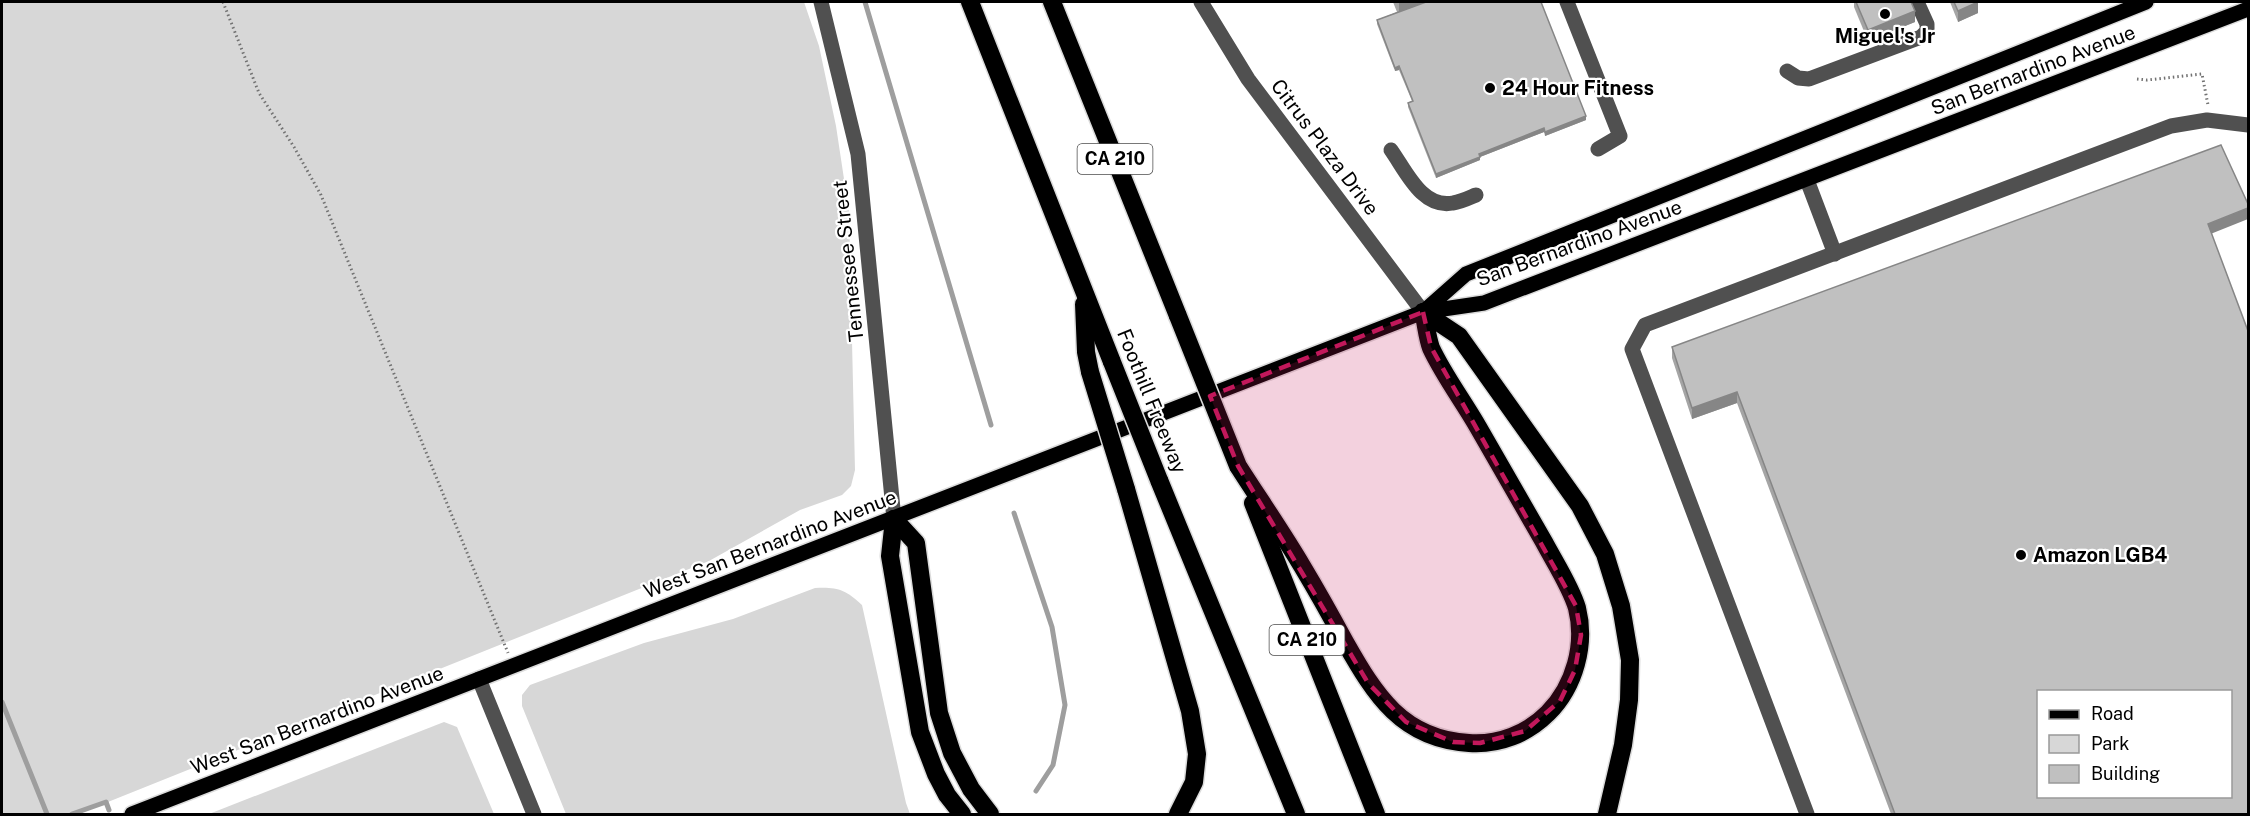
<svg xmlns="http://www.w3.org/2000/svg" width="2250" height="816" viewBox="0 0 2250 816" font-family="'Public Sans',sans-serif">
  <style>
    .green { fill: #d7d7d7 }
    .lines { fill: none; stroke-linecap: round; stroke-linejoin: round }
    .stream { stroke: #9e9e9e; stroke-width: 5 }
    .major-casing { stroke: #dbdbdb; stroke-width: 18 }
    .highway-casing { stroke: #dbdbdb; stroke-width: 21 }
    .path { stroke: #727272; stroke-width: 3; stroke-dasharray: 1.5 3; stroke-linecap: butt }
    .minor { stroke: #505050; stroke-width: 15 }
    .major { stroke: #000; stroke-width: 15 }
    .highway { stroke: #000; stroke-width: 18 }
    .highway-bridge-casing { stroke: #dbdbdb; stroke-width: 21; stroke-linecap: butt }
    .highway-bridge { stroke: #000; stroke-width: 18 }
    .wall { fill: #a5a5a5 }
    .shaded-wall { fill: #868686 }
    .building { fill: #c0c0c0; stroke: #868686; stroke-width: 1.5; fill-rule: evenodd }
    .marked { fill: #c2185b; fill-opacity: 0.2; stroke: #c2185b; stroke-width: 4.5; stroke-dasharray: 12 8; stroke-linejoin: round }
    .poi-dot { fill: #000; stroke: #fff; stroke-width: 2 }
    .labels { text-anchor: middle; stroke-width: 4.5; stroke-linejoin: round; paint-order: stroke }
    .shield { fill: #fff; stroke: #4c4c4c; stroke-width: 1.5 }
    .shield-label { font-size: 18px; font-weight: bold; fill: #000 }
    .poi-label { font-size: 20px; font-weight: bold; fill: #000; stroke: #fff; text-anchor: start }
    .street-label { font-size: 20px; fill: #000; stroke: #fff }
  </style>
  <rect width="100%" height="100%" fill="#fff"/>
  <g class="green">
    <path d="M2,2H804L819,46L836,126L849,212L855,470L851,486L842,495L800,510L709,561L78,814H2Z"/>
    <path d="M815,588C837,587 845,589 862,605L906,803L910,814H566L522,706V695L530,685L644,643L733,619Z"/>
    <path d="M444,722L457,727L494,814H209Z"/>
  </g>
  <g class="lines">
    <g class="stream">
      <path d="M865,2L991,425"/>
      <path d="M1014,513L1052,627L1065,705L1053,765L1036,791"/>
      <path d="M2,702L47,814"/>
      <path d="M72,814L106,802L109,810"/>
    </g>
    <defs>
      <g id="major">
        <path d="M1423,312L1466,274L2146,2"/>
        <path d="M132,814L1423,312L1484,303L2248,9"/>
      </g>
      <g id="highway">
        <path d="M970,2L1112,362"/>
        <path d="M1052,2L1178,316"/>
        <path d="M1084,304L1086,352L1090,372"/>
        <path d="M1423,312L1459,336L1580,506L1605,554L1621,606L1630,660L1629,700L1623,745L1607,814"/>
        <path d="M1238,466C1259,499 1282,532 1302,566C1317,591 1331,616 1345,642C1375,695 1402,739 1469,743C1499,745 1527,734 1548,713C1575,686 1586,644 1577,608C1571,587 1554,561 1544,542C1522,503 1500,465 1478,427C1463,401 1443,374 1431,348C1427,337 1426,323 1423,312"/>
        <path d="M1159,480L1296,814"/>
        <path d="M1126,489L1190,711L1197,754L1194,782L1178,814"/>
        <path d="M1253,503L1376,814"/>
        <path d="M894,519L916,543L939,713L952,753L971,789L990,814"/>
        <path d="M894,519L890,556L920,732L936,774L947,795L962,814"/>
      </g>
    </defs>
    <use href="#major" class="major-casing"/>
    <use href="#highway" class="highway-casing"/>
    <g class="path">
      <path d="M223,2L259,93L294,147L321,195L508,653"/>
      <path d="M2137,79L2147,80L2202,74L2208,105"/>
    </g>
    <g class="minor">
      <path d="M821,2L858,154L894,519"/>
      <path d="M1201,2L1248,79L1423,312"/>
      <path d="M1567,2L1620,136L1598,149"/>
      <path d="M1787,71L1798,78L1809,79L1921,37L1927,31V24L1917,2"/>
      <path d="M1391,150C1406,171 1422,209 1453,203C1461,202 1469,198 1476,195"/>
      <path d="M1807,180L1835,254"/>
      <path d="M479,679L534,814"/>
      <path d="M1807,814L1632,349L1645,325L2171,126L2207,120L2248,125"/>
    </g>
    <use href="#major" class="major"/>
    <use href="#highway" class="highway"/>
    <defs>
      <g id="highway-bridge">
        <path d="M1178,316L1238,466"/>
        <path d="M1112,362L1159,480"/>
        <path d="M1090,372L1126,489"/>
      </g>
    </defs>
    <use href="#highway-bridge" class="highway-bridge-casing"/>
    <use href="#highway-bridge" class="highway-bridge"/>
  </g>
  <g class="wall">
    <path d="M1393,2H1541L1586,120L1545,136L1544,132L1480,157V160L1436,178L1408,107V103L1412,101L1399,70L1395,71L1377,24V20L1397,12Z"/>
    <path d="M1854,2H1911L1915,22L1868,41L1854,7Z"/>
    <path d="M1950,2H1978V13L1958,22Z"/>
    <path d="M2212,233L2248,814H1891L1737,403L1692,419L1672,358V347Z"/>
  </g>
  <g class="shaded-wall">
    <path d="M1399,2H1438L1399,17Z"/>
    <path d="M1978,2V13L1958,22V11Z"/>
    <path d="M1915,11V22L1868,41V30Z"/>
    <path d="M1399,66V70L1395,71V68Z"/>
    <path d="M1586,116V120L1545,136V132Z"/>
    <path d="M1544,128V132L1480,157V160L1436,178V174L1479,154Z"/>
    <path d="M2248,208V219L2208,235V224Z"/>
    <path d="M1737,392V403L1692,419V408Z"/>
  </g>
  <g class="building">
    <path d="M1426,2H1541L1586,116L1545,132L1544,128L1479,154L1480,157L1436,174L1408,103L1413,101L1399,66L1395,68L1377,20Z"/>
    <path d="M1856,2H1911L1915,11L1868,30Z"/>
    <path d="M1954,2H1978L1958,11Z"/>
    <path d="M2221,145L2248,204V208L2208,224L2248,331V814H1895L1737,392L1692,408L1672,347ZM2038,692H2230V796H2038Z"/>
  </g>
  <path class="marked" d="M1423,312L1431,347L1576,606L1581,635L1575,670L1560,701L1525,731L1480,743L1453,742L1406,722L1368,683L1238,466L1210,396Z"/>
  <g class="poi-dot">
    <circle cx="1885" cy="14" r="6"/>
    <circle cx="1490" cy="88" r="6"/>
    <circle cx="2021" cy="555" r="6"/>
  </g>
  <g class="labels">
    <g class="shield">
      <rect x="1077.5" y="144" width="75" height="30" rx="4.5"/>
      <rect x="1269.5" y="625" width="75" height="30" rx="4.5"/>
    </g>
    <g class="shield-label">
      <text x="1115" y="165">CA 210</text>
      <text x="1307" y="646">CA 210</text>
    </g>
    <g class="poi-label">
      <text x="1885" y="43" text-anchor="middle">Miguel's Jr</text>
      <text x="1502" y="95">24 Hour Fitness</text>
      <text x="2033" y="562">Amazon LGB4</text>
    </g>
    <g class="street-label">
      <text transform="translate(2033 70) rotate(-21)" y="7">San Bernardino Avenue</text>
      <text transform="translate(1325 147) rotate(53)" y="7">Citrus Plaza Drive</text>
      <text transform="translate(1579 243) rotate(-20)" y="7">San Bernardino Avenue</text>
      <text transform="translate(848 261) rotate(-96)" y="7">Tennessee Street</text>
      <text transform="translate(1152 401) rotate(68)" y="7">Foothill Freeway</text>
      <text transform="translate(770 544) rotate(-21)" y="7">West San Bernardino Avenue</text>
      <text transform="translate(317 720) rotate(-21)" y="7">West San Bernardino Avenue</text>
    </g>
  </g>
  <rect width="2250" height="816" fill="none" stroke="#000000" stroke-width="6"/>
  <rect x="2037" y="690" width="195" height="108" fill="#ffffff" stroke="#999999" stroke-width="1.5"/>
  <rect x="2049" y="710" width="30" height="9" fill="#000000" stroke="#999999" stroke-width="1.5"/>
  <text x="2091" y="720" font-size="18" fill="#000000">Road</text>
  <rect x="2049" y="735" width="30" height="18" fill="#d7d7d7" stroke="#999999" stroke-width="1.5"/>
  <text x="2091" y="750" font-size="18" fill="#000000">Park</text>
  <rect x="2049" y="765" width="30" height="18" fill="#c0c0c0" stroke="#999999" stroke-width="1.5"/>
  <text x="2091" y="780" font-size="18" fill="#000000">Building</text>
</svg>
